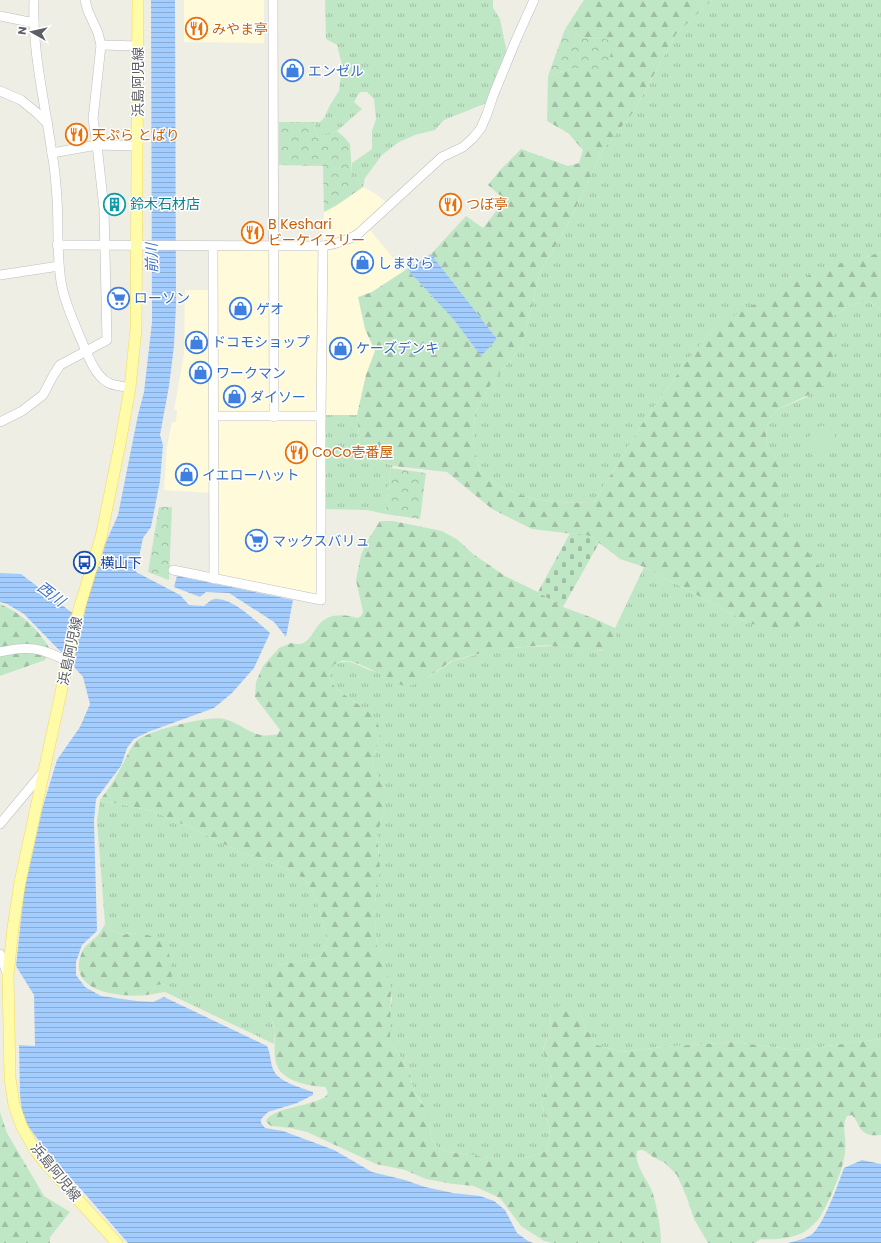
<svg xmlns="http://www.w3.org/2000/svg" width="881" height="1243" viewBox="0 0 881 1243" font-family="Poppins,'Noto Sans JP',sans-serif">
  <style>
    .commercial { fill: #fefada }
    .grass { fill: url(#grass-tufts) }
    .forest { fill: url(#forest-firs) }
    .cemetery { fill: url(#cemetery-stones) }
    .park { fill: url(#park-crowns) }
    .pitch { fill: #c0e7c5 }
    .water { fill: url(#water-rules) }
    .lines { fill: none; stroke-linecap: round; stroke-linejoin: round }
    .minor-casing { stroke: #bcbdc3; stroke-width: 10 }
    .major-casing { stroke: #f4da58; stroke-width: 12 }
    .minor { stroke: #fff; stroke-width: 9 }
    .major { stroke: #fffba9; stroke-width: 11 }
    .labels { text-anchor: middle; stroke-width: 3; stroke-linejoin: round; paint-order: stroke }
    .food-label { font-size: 14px; fill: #c56008; stroke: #fff; text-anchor: start }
    .shop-label { font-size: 14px; fill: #366cbe; stroke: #fff; text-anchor: start }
    .street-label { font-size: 14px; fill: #5c5f65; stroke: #fff }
    .culture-label { font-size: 14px; fill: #0d838f; stroke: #fff; text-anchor: start }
    .transit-label { font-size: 14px; fill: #164399; stroke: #fff; text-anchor: start }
    .water-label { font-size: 15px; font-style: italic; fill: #4474c5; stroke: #fff }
  </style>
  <defs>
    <pattern id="grass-tufts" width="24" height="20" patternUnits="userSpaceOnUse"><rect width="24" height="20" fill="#c0e7c5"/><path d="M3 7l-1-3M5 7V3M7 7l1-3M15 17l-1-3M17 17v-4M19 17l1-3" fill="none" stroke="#9fbea4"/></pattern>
    <pattern id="forest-firs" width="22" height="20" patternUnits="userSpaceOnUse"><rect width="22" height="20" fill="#c0e7c5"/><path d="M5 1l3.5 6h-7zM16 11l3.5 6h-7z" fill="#9fbea4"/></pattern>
    <pattern id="cemetery-stones" width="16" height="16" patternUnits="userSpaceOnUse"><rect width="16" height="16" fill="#c0e7c5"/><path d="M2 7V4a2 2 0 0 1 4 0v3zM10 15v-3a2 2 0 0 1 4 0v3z" fill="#9fbea4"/></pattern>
    <pattern id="park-crowns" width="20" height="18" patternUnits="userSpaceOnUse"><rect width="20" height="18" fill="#c0e7c5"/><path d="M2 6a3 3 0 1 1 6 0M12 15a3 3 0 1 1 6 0" fill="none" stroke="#9fbea4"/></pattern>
    <pattern id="water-rules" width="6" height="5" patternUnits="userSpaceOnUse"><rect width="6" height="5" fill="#a4cdff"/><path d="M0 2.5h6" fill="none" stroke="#89aad2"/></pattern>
  </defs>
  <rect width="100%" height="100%" fill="#efeee4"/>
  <g class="commercial">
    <path d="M184,0H264V43L184,42Z"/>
    <path d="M363,187L376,194L391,206L369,229L404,271L372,292L365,329L375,351L366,375L357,415H325L320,597L209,574L210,493L164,490L167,447L172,422H176L177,410H174L184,354L185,290H211L210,241L323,243L324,212L337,205Z"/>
  </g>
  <g class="grass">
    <path d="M325,0H493V8L500,19L507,53L497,72L489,102L444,120L435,130L415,135L399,142L382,155L365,178L363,187L352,175V163L372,149V131L376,119L374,99L367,92H360L354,102L362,109L337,131L319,138L314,131L315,122H320L324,118L330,105L339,91L342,65L337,45L326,39Z"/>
    <path d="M712,0H881V252L860,259L711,332L684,365L640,427L594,502C559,504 528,502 498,485C491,481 486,476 480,472L473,443L475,412L491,384L522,346L540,272L568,224L603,150L634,111L676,34Z"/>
    <path d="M867,301L881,310V1039L796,1050L734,1042L661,1047L622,1052L597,1045L587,1030L578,1009L550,1012L551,1028L543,1049L552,1077L541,1104L550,1128L547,1151L527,1158H490L450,1152L438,1148L431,1138L430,1124L421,1101L414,1092L409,1070L390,1041V1016L392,998L377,946L375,920V903L380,869L377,833L385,809V788L372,765L380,732L366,710L335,688L329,677L333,664C354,657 358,668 377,672C394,674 410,676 427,678L453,661L493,650L524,647L554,646L602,651L616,633L615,628L644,567L729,612L748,623L787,524L779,509L781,485L775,456L767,448L766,437L767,426L771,417L778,409L807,397L834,362V316L849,305Z"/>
    <path d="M324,415H357L361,454L394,466L391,468L385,514L367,510L323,509Z"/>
    <path d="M100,800L153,811L202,833L240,852L258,857L297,873L308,884L317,902L327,936L325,949L321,956L314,959L277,965L270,1014L275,1030L274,1044L165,992L148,995L157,985L166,984L159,940C146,934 135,932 121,935L105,924L97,821Z"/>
  </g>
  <g class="forest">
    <path d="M584,0H712L676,34L634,111L603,150L568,224L540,272L522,346L491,384L475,412L473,443L480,472C486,476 491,481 498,485C528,502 559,504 594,502L640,427L684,365L711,332L738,313L827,266L860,259L881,252V310L867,301L849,305L834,316V362L828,382L817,391L778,409L771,417L767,426L766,437L767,448L775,456L780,466L781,485L780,509L787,524L825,575L827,592L824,608L816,619L798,626L777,629L748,623L729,612L644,567L620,559L590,536L532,529L492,509L447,472L394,466L361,454L357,415L366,375L375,351L365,329L358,297L372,292L407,269L454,320L481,355L497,339L431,254L466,216L483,228L505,200L488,185L501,169L521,149L568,166L579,163L583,150L568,133L547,121L548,76L573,68L613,40L581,37L565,29Z"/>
    <path d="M380,521H393L442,531L458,540L473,554L505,576L538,592L563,607L593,618L615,628C626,664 571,646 554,646C544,645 533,646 523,647C505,648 487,652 469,656C464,658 457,659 452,661C441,667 418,687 406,686C399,685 393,681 387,678C376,672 354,659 341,661C338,662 335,664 333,665L329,677L335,688L366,710L377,720L380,732L372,765L385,788V809L377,834L380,869L375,903V920L377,946L391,987L390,1041L409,1070L414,1092L427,1111L430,1124L431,1138L438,1148L450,1152L490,1158H527L547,1151L550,1128L541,1103L552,1077L543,1050L551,1028L550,1012L562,1004L578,1009L587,1030L597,1045L622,1052L661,1047L734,1042L796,1050L881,1039V1135C877,1135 871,1136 867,1134C859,1131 858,1121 852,1115L847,1116C841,1126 847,1139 845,1151C844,1169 829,1202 820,1217C817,1222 807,1231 802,1233C790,1239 773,1240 760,1239L755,1243H708L694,1219L687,1198L677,1175L665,1163L653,1157L645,1151L641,1150L637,1151C634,1165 647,1179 652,1191C657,1205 661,1228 661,1243H552L544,1241L521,1226L500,1198L474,1186L453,1184L426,1179L405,1170L376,1164L307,1132L291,1128L271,1126L266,1122C270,1104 342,1106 325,1087C311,1086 290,1083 280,1071C271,1058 276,1042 275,1029C274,1024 271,1019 270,1015C268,1005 267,981 272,972C273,970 275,967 277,965L314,959L321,956L325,949L327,936L317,902L308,884L297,873L258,857L240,852L202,833L153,811L100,800C109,789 116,777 123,764C126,758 129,751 133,745C134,743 137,740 139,739C152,730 210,715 224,719C247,725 251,740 278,734L280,730L255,697L256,682L263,666L279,648L291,643C311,649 311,629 324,620C333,613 348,615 358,618L362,615L363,612L356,580L361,555L366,543Z"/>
    <path d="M0,604C23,614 39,630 51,651L45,660L0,676Z"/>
    <path d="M105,924L121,935C138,931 163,934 169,954C171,962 171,971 172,979L166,984L157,985L148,995C120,998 63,992 83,950C86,944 94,940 98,935C101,932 103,927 105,924Z"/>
    <path d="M0,1112L7,1133L44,1196L70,1212L50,1237V1243H0Z"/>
  </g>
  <path class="cemetery" d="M570,533L590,536L599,543L563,607L538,592Z"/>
  <g class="park">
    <path d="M565,29L581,37L614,40L607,70L573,68L548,76Z"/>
    <path d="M279,122H315L314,131L319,138L337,131L344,137L350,144L352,175L363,187L337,205L324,212L323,166L279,165Z"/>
    <path d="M391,468L426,473L420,519L385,514Z"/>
    <path d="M159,507H172L169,580L148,572Z"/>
  </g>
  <path class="pitch" d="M821,426C849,426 829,472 813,456C803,446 809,429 821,426Z"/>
  <g class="water">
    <path d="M151,0H175L176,305L174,346L169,386L160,435L163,445L160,481L151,527L143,538L136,572L180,595L189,605L204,606C208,603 212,598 218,599C235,600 257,622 270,633L254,668L232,693L214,708L148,732L134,739L127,748L121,766L96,799L94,821L97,931L82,945L76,962V975L85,987L101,996L137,1001L153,1002L164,997L267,1046C271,1054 270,1064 274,1071C279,1082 302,1088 313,1092V1095L297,1103L268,1112L261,1119V1123L265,1128L283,1131L334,1150L372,1172L405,1180L425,1187L453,1193L480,1196L494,1201L505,1210L517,1233L528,1241L533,1243H128L86,1195L50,1156L23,1119L20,1095L19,1045L35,1046L34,995L16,966L24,892L43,806L57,760L80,727L90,704L83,677L75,668L72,660L58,649L24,614L7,604L0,602V573L21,574L83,621L92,577L98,569L106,542L118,515L138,415L144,392L152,322Z"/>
    <path d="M431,254L497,339L481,356L454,320L407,269Z"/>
    <path d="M177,576L293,600L286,637L274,622L229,593L206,592L200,597L174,587Z"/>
    <path d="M862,1160L881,1164V1243H788C796,1241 804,1239 811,1235C823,1227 839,1182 844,1168Z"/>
  </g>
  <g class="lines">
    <defs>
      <g id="minor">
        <path d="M34,0C32,52 45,102 52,154C55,168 56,184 57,199C59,228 56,258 62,287C66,306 75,325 83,344C88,356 95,375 107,382C113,386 123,386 130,388"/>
        <path d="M273,0L274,417"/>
        <path d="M0,16L34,23"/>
        <path d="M101,45L138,46"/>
        <path d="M0,91L21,100L37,113L48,124"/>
        <path d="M52,153L97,145L137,146"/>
        <path d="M57,245L323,246C336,244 347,241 358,234L442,157L463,147L473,138L481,128L487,114L493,96L516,40L534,0"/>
        <path d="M213,246L214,579"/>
        <path d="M0,275L59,266"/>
        <path d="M214,416H321"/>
        <path d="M0,422L22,411L43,395L53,376L60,365L107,340L104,209L97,145L93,119L101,45L98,33L88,11L85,0"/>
        <path d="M173,570L321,600V416L323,246"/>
        <path d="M0,652C29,645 41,648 67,661"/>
        <path d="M0,824L44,771"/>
        <path d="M0,954L8,975"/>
      </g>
      <path id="major" d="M117,1243L45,1163L35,1150L22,1127L14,1105L10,1078L8,975L13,928L20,882L79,609L101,537L120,444L130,388L136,329L138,0"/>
    </defs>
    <use href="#minor" class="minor-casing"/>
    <use href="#major" class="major-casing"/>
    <use href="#minor" class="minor"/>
    <use href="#major" class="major"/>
  </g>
  <defs>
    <symbol id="restaurant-ring" viewBox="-11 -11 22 22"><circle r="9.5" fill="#fff" stroke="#e8710a" stroke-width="1.5"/><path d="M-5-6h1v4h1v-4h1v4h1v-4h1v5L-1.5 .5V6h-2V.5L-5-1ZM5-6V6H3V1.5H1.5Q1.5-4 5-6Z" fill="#e8710a"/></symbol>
    <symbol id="shop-ring" viewBox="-11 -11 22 22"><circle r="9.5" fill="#fff" stroke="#3f7fe0" stroke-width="1.5"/><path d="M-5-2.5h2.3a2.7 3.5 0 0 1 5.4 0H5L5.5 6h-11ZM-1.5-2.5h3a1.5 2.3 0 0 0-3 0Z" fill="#3f7fe0"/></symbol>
    <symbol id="building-ring" viewBox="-11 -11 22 22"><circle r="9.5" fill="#fff" stroke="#0f9aa8" stroke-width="1.5"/><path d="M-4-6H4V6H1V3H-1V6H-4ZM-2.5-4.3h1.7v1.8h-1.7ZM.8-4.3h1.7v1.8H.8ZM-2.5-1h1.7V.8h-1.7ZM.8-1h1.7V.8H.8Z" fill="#0f9aa8"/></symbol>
    <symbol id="supermarket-ring" viewBox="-11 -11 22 22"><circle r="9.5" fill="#fff" stroke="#3f7fe0" stroke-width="1.5"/><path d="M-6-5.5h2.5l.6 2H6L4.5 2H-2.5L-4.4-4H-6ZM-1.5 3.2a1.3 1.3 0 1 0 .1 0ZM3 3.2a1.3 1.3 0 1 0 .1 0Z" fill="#3f7fe0"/></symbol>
    <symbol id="bus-ring" viewBox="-11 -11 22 22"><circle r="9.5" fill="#fff" stroke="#1a4fb4" stroke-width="1.5"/><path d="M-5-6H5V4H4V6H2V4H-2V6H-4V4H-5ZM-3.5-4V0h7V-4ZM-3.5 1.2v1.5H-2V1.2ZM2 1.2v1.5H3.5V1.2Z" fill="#1a4fb4"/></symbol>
  </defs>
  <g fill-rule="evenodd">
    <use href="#restaurant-ring" x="184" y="16" width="25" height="25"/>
    <use href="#shop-ring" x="280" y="58" width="25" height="25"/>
    <use href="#restaurant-ring" x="64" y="122" width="25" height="25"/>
    <use href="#building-ring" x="102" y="192" width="25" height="25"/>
    <use href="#restaurant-ring" x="438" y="192" width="25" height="25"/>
    <use href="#restaurant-ring" x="240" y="220" width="25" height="25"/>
    <use href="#shop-ring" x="350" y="250" width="25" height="25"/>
    <use href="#supermarket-ring" x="106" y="286" width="25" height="25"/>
    <use href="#shop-ring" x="228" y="296" width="25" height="25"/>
    <use href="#shop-ring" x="184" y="330" width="25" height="25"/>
    <use href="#shop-ring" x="328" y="336" width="25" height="25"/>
    <use href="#shop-ring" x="188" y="360" width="25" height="25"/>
    <use href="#shop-ring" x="222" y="384" width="25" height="25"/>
    <use href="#restaurant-ring" x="284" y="440" width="25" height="25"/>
    <use href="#shop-ring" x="174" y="462" width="25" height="25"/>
    <use href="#supermarket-ring" x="244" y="528" width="25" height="25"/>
    <use href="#bus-ring" x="72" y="550" width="25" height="25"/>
  </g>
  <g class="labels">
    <g class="food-label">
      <text x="212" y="34">みやま亭</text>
      <text x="92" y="140">天ぷら とばり</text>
      <text x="466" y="209">つぼ亭</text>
      <text x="268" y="229">B Keshari<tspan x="268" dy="16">ビーケイスリー</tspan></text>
      <text x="312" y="457">CoCo壱番屋</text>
    </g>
    <g class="shop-label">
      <text x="308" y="76">エンゼル</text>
      <text x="378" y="268">しまむら</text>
      <text x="134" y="303">ローソン</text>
      <text x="256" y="314">ゲオ</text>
      <text x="212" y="347">ドコモショップ</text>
      <text x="356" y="353">ケーズデンキ</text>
      <text x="216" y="378">ワークマン</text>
      <text x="250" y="402">ダイソー</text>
      <text x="202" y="480">イエローハット</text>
      <text x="272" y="546">マックスバリュ</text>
    </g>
    <g class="street-label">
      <text transform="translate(138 82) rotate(-90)" y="5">浜島阿児線</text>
      <text transform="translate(70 651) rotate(-78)" y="5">浜島阿児線</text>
      <text transform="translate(56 1172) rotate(51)" y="5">浜島阿児線</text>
    </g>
    <g class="culture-label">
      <text x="130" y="209">鈴木石材店</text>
    </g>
    <g class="transit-label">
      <text x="100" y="568">横山下</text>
    </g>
    <g class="water-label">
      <text transform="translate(152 258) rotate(-91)" y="5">前川</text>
      <text transform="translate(51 594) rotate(37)" y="5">西川</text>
    </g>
  </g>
  <g transform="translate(32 32) rotate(278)" stroke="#ffffff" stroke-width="3" paint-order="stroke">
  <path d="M0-3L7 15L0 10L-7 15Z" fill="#5c5f65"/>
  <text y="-6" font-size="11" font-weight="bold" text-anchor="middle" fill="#5c5f65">N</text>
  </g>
</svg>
